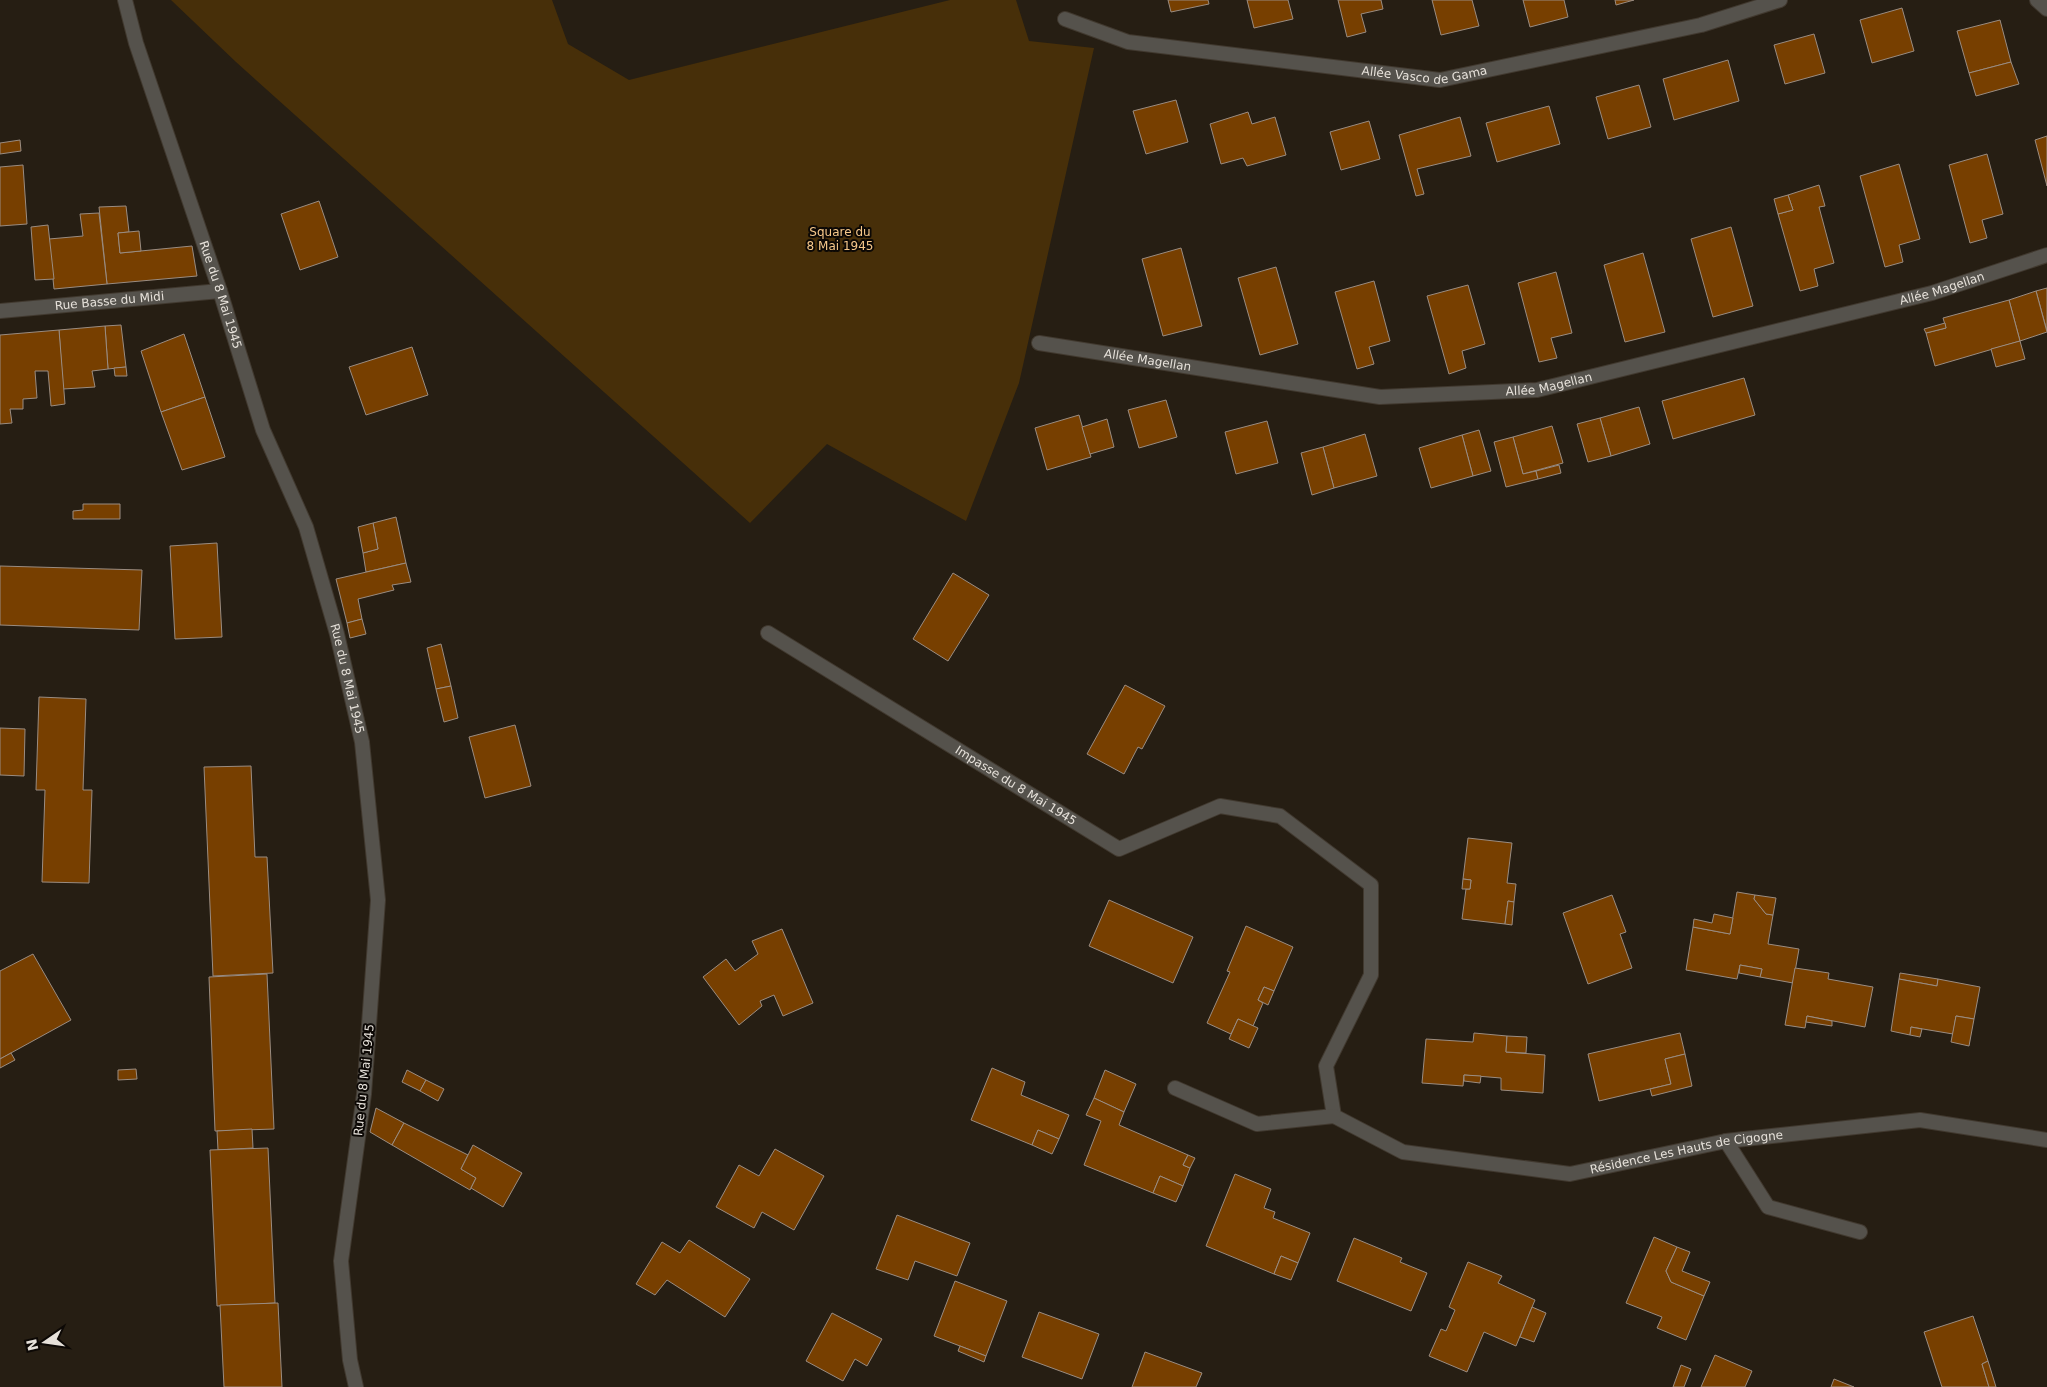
<svg xmlns="http://www.w3.org/2000/svg" width="2047" height="1387" viewBox="0 0 2047 1387" font-family="'DejaVu Sans',sans-serif">
  <style>
    .green { fill: #472f09 }
    .building { fill: #773f00; stroke: #9a8c81 }
    .lines { fill: none; stroke-linecap: round; stroke-linejoin: round }
    .minor-casing { stroke: #41392f; stroke-width: 16 }
    .tertiary-casing { stroke: #41392f; stroke-width: 16 }
    .minor { stroke: #55524c; stroke-width: 14 }
    .tertiary { stroke: #55524c; stroke-width: 14 }
    .labels { text-anchor: middle; stroke-width: 4; stroke-linejoin: round; paint-order: stroke }
    .street-label { font-size: 12px; fill: #e6e1da; stroke: #0c0805 }
    .park-label { font-size: 12px; fill: #f7c88a; stroke: #0c0805 }
  </style>
  <rect width="100%" height="100%" fill="#261e13"/>
  <path class="green" d="M171,0H552L568,44L629,80L950,0H1016L1029,41L1094,48L1019,383L966,521L827,444L750,523L236,62Z"/>
  <g class="building">
    <path d="M1168,0H1208L1209,4L1171,12Z"/>
    <path d="M1247,0H1288L1293,19L1254,28Z"/>
    <path d="M1338,0H1381L1383,9L1361,14L1366,32L1347,37Z"/>
    <path d="M1432,0H1472L1479,26L1441,35Z"/>
    <path d="M1523,0H1564L1568,17L1530,27Z"/>
    <path d="M1615,0H1634L1616,5Z"/>
    <path d="M1902,8L1914,51L1872,63L1860,20Z"/>
    <path d="M2000,20L2011,62L1969,73L1957,31Z"/>
    <path d="M1814,34L1825,73L1785,84L1774,45Z"/>
    <path d="M1728,60L1739,101L1674,120L1663,79Z"/>
    <path d="M2011,62L2019,84L1976,96L1969,73Z"/>
    <path d="M1639,85L1651,127L1608,139L1596,97Z"/>
    <path d="M1176,100L1188,142L1146,154L1133,111Z"/>
    <path d="M1549,106L1560,144L1497,162L1486,123Z"/>
    <path d="M1248,112L1252,124L1275,117L1286,155L1247,166L1243,158L1221,164L1210,124Z"/>
    <path d="M1460,117L1471,156L1417,169L1424,194L1416,196L1399,135Z"/>
    <path d="M1369,121L1380,159L1341,170L1330,132Z"/>
    <path d="M2047,136V186L2035,140Z"/>
    <path d="M20,140L21,151L0,154V143Z"/>
    <path d="M1987,154L2003,214L1982,220L1987,238L1970,243L1949,165Z"/>
    <path d="M1899,164L1920,239L1899,245L1903,262L1885,267L1860,176Z"/>
    <path d="M23,165L27,224L0,226V167Z"/>
    <path d="M1819,185L1825,206L1819,207L1834,263L1814,269L1818,286L1800,291L1778,214L1793,210L1788,195Z"/>
    <path d="M1788,195L1793,210L1778,214L1774,199Z"/>
    <path d="M319,201L338,257L300,270L281,214Z"/>
    <path d="M126,206L129,232L118,233L120,253L192,246L197,276L107,284L99,207Z"/>
    <path d="M99,213L107,284L54,289L49,239L83,236L80,214Z"/>
    <path d="M48,225L54,279L35,280L31,227Z"/>
    <path d="M1731,227L1753,306L1713,317L1691,239Z"/>
    <path d="M139,231L141,251L120,253L118,233Z"/>
    <path d="M1181,248L1202,326L1163,336L1142,259Z"/>
    <path d="M1643,253L1665,332L1625,342L1604,265Z"/>
    <path d="M1276,267L1298,344L1260,355L1238,278Z"/>
    <path d="M1556,272L1572,333L1551,338L1557,358L1539,362L1518,283Z"/>
    <path d="M1374,281L1390,341L1369,347L1374,364L1357,369L1335,292Z"/>
    <path d="M1468,285L1485,344L1462,351L1466,368L1449,374L1427,296Z"/>
    <path d="M2047,288V331L2036,291Z"/>
    <path d="M2036,291L2047,332L2020,341L2009,300Z"/>
    <path d="M2009,300L2020,341L1935,366L1926,333L1946,328L1943,318Z"/>
    <path d="M1945,323L1946,328L1926,333L1924,329Z"/>
    <path d="M121,325L126,367L108,369L105,326Z"/>
    <path d="M105,326L108,369L92,371L95,387L63,389L59,330Z"/>
    <path d="M59,330L65,404L51,406L48,371H35L37,398L23,399V409H10L12,423L0,424V335Z"/>
    <path d="M184,334L205,397L161,412L141,351Z"/>
    <path d="M2020,341L2025,359L1996,367L1991,349Z"/>
    <path d="M412,347L428,395L366,415L349,367Z"/>
    <path d="M126,367L127,376H115L114,368Z"/>
    <path d="M1744,378L1755,415L1673,439L1662,401Z"/>
    <path d="M205,397L225,457L182,470L161,412Z"/>
    <path d="M1166,400L1177,437L1139,448L1128,410Z"/>
    <path d="M1639,407L1650,444L1611,456L1600,418Z"/>
    <path d="M1079,415L1091,457L1047,470L1035,428Z"/>
    <path d="M1600,418L1611,456L1588,462L1577,424Z"/>
    <path d="M1107,419L1114,447L1090,454L1082,427Z"/>
    <path d="M1267,421L1278,463L1236,474L1225,432Z"/>
    <path d="M1552,426L1563,463L1523,474L1513,437Z"/>
    <path d="M1479,430L1491,471L1473,476L1462,435Z"/>
    <path d="M1365,434L1377,476L1334,488L1323,447Z"/>
    <path d="M1462,435L1473,476L1431,488L1419,448Z"/>
    <path d="M1513,437L1523,474L1536,471L1538,479L1506,487L1494,442Z"/>
    <path d="M1323,447L1334,488L1312,495L1301,453Z"/>
    <path d="M1559,465L1561,473L1538,479L1536,471Z"/>
    <path d="M83,504H120V519H73V511L83,510Z"/>
    <path d="M396,517L406,563L366,572L363,553L378,549L373,523Z"/>
    <path d="M373,523L378,549L363,553L358,527Z"/>
    <path d="M217,543L222,637L175,639L170,546Z"/>
    <path d="M406,563L411,582L392,585L394,590L358,599L362,619L347,623L336,579Z"/>
    <path d="M0,566L142,570L139,630L0,625Z"/>
    <path d="M953,573L989,595L948,661L913,639Z"/>
    <path d="M362,619L366,634L350,638L347,623Z"/>
    <path d="M441,644L451,686L436,689L427,648Z"/>
    <path d="M1125,685L1165,706L1142,749L1138,747L1124,774L1087,754Z"/>
    <path d="M451,686L458,718L444,722L436,689Z"/>
    <path d="M39,697L86,699L83,790H92L89,883L42,882L45,790H36Z"/>
    <path d="M515,725L531,786L485,798L469,737Z"/>
    <path d="M0,728L25,729L24,776L0,775Z"/>
    <path d="M251,766L255,857H267L273,973L213,976L204,767Z"/>
    <path d="M1468,838L1512,843L1507,883L1516,884L1514,902L1508,901L1505,924L1462,919L1466,889H1470L1471,880L1463,879Z"/>
    <path d="M1463,879L1471,880L1470,889H1462Z"/>
    <path d="M1737,892L1755,895L1754,899L1766,914L1773,915L1768,944L1799,949L1793,983L1760,977L1762,969L1740,965L1737,979L1686,970L1693,927L1730,934Z"/>
    <path d="M1612,895L1626,932L1620,934L1632,968L1588,984L1563,913Z"/>
    <path d="M1755,895L1776,898L1773,915L1766,914L1754,899Z"/>
    <path d="M1109,900L1193,937L1173,983L1089,946Z"/>
    <path d="M1508,901L1514,902L1512,925L1505,924Z"/>
    <path d="M1714,914L1733,918L1730,934L1693,927L1694,919L1712,923Z"/>
    <path d="M1246,926L1293,947L1274,991L1264,987L1258,1000L1263,1003L1253,1026L1238,1019L1231,1034L1207,1023L1230,972L1227,971Z"/>
    <path d="M782,929L813,1003L783,1016L774,995L760,1001L762,1006L739,1025L703,977L726,959L735,971L758,954L752,941Z"/>
    <path d="M33,954L71,1020L0,1059V971Z"/>
    <path d="M1740,965L1762,969L1760,977L1739,973Z"/>
    <path d="M1795,968L1829,973L1828,979L1873,987L1865,1027L1807,1016L1805,1028L1785,1025Z"/>
    <path d="M1900,973L1938,979L1937,986L1899,979Z"/>
    <path d="M267,974L274,1129L215,1131L209,977Z"/>
    <path d="M1899,979L1937,986L1938,979L1980,987L1974,1019L1956,1016L1953,1034L1911,1027L1910,1035L1891,1031Z"/>
    <path d="M1264,987L1274,991L1268,1005L1258,1000Z"/>
    <path d="M1807,1016L1832,1021V1026L1806,1022Z"/>
    <path d="M1956,1016L1974,1019L1969,1046L1951,1042Z"/>
    <path d="M1238,1019L1258,1028L1249,1048L1229,1039Z"/>
    <path d="M1911,1027L1922,1029L1920,1037L1910,1035Z"/>
    <path d="M1474,1033L1507,1036L1506,1052L1545,1055L1543,1093L1501,1090V1078L1464,1075L1463,1086L1422,1083L1426,1039L1473,1042Z"/>
    <path d="M1680,1033L1685,1054L1665,1059L1671,1084L1599,1101L1588,1054Z"/>
    <path d="M1507,1036L1527,1037L1526,1053L1506,1052Z"/>
    <path d="M11,1053L15,1060L0,1068V1059Z"/>
    <path d="M1685,1054L1692,1086L1652,1096L1650,1089L1671,1084L1665,1059Z"/>
    <path d="M992,1068L1025,1082L1021,1095L1069,1115L1059,1139L1038,1130L1032,1145L971,1120Z"/>
    <path d="M136,1069L137,1079L118,1080V1070Z"/>
    <path d="M407,1070L426,1080L420,1091L402,1082Z"/>
    <path d="M1105,1070L1136,1084L1124,1112L1094,1098Z"/>
    <path d="M1464,1075L1481,1076L1480,1083L1464,1081Z"/>
    <path d="M426,1080L444,1089L438,1101L420,1091Z"/>
    <path d="M1094,1098L1124,1112L1119,1125L1188,1155L1183,1165L1190,1168L1183,1186L1160,1176L1153,1193L1084,1165L1101,1121L1086,1115Z"/>
    <path d="M376,1108L404,1123L392,1145L370,1132Z"/>
    <path d="M404,1123L468,1155L461,1169L476,1178L470,1190L392,1145Z"/>
    <path d="M252,1129L253,1148L218,1150L217,1131Z"/>
    <path d="M1038,1130L1059,1139L1052,1154L1032,1145Z"/>
    <path d="M473,1145L522,1173L503,1207L471,1188L476,1178L461,1169Z"/>
    <path d="M268,1148L275,1303L217,1306L210,1150Z"/>
    <path d="M775,1149L824,1176L794,1230L762,1212L754,1228L716,1207L739,1165L759,1176Z"/>
    <path d="M1188,1155L1195,1158L1190,1168L1183,1165Z"/>
    <path d="M1235,1174L1271,1189L1264,1208L1275,1212L1273,1218L1310,1233L1298,1263L1281,1256L1274,1274L1206,1246Z"/>
    <path d="M1160,1176L1183,1186L1176,1202L1153,1193Z"/>
    <path d="M897,1215L970,1243L957,1276L915,1261L908,1280L876,1269Z"/>
    <path d="M1654,1237L1677,1247L1666,1271L1671,1282L1704,1296L1686,1340L1657,1328L1662,1317L1626,1303Z"/>
    <path d="M1354,1238L1402,1258L1400,1262L1427,1273L1411,1311L1337,1281Z"/>
    <path d="M689,1240L750,1279L725,1317L667,1280L655,1295L636,1284L662,1242L680,1253Z"/>
    <path d="M1677,1247L1690,1252L1682,1271L1710,1282L1704,1296L1671,1282L1666,1271Z"/>
    <path d="M1281,1256L1298,1263L1291,1280L1274,1274Z"/>
    <path d="M1468,1262L1502,1276L1498,1283L1535,1300L1516,1346L1484,1332L1467,1372L1429,1356L1441,1329L1446,1331L1455,1310L1449,1307Z"/>
    <path d="M955,1281L1007,1301L986,1356L934,1336Z"/>
    <path d="M278,1303L282,1387H224L220,1305Z"/>
    <path d="M1532,1307L1546,1313L1534,1342L1520,1337Z"/>
    <path d="M1039,1312L1099,1334L1082,1379L1022,1357Z"/>
    <path d="M832,1313L882,1339L867,1366L855,1359L843,1381L806,1361Z"/>
    <path d="M1973,1316L1988,1361L1982,1364L1989,1387H1942L1924,1332Z"/>
    <path d="M960,1346L986,1356L984,1362L958,1351Z"/>
    <path d="M1145,1352L1202,1373L1196,1387H1132Z"/>
    <path d="M1715,1355L1752,1371L1745,1387H1701Z"/>
    <path d="M1988,1361L1996,1387H1989L1982,1364Z"/>
    <path d="M1681,1365L1691,1369L1684,1387H1673Z"/>
    <path d="M1834,1379L1854,1387H1831Z"/>
  </g>
  <g class="lines">
    <defs>
      <g id="minor">
        <path id="s1" d="M125,0L136,43L220,291L263,430L306,527L337,634L362,742L378,900L364,1094L341,1261L350,1360L356,1387"/>
        <path id="s2" d="M1065,19L1128,42L1440,80L1701,25L1780,0"/>
        <path id="s3" d="M0,311L220,291"/>
        <path id="s4" d="M1039,343L1380,397L1537,390L1932,293L2047,255"/>
        <path id="s5" d="M768,633L1119,849L1220,806L1280,816L1371,885V975L1326,1066L1334,1116L1403,1152L1570,1174L1726,1141L1920,1120L2047,1140"/>
        <path d="M1175,1088L1257,1124L1334,1116"/>
        <path d="M1726,1141L1768,1207L1860,1232"/>
      </g>
      <path id="tertiary" d="M2037,0L2047,9"/>
    </defs>
    <use href="#minor" class="minor-casing"/>
    <use href="#tertiary" class="tertiary-casing"/>
    <use href="#minor" class="minor"/>
    <use href="#tertiary" class="tertiary"/>
  </g>
  <g class="labels">
    <g class="street-label">
      <text dy="4" stroke="none"><textPath href="#s2" startOffset="366">Allée Vasco de Gama</textPath></text>
      <text dy="4" stroke="none"><textPath href="#s4" startOffset="920">Allée Magellan</textPath></text>
      <text dy="4" stroke="none"><textPath href="#s1" startOffset="310">Rue du 8 Mai 1945</textPath></text>
      <text dy="4" stroke="none"><textPath href="#s3" startOffset="110">Rue Basse du Midi</textPath></text>
      <text dy="4" stroke="none"><textPath href="#s4" startOffset="110">Allée Magellan</textPath></text>
      <text dy="4" stroke="none"><textPath href="#s4" startOffset="515">Allée Magellan</textPath></text>
      <text dy="4" stroke="none"><textPath href="#s1" startOffset="715">Rue du 8 Mai 1945</textPath></text>
      <text dy="4" stroke="none"><textPath href="#s5" startOffset="291">Impasse du 8 Mai 1945</textPath></text>
      <text transform="translate(364 1080) rotate(-84)" y="4">Rue du 8 Mai 1945</text>
      <text dy="4" stroke="none"><textPath href="#s5" startOffset="1304">Résidence Les Hauts de Cigogne</textPath></text>
    </g>
    <g class="park-label">
      <text x="840" y="236">Square du<tspan x="840" dy="14">8 Mai 1945</tspan></text>
    </g>
  </g>
  <g transform="translate(45 1342) rotate(257)" stroke="#0c0805" stroke-width="4" paint-order="stroke">
  <path d="M0-4L9 19L0 12L-9 19Z" fill="#e6e1da"/>
  <text y="-8" font-size="14" font-weight="bold" text-anchor="middle" fill="#e6e1da">N</text>
  </g>
</svg>
